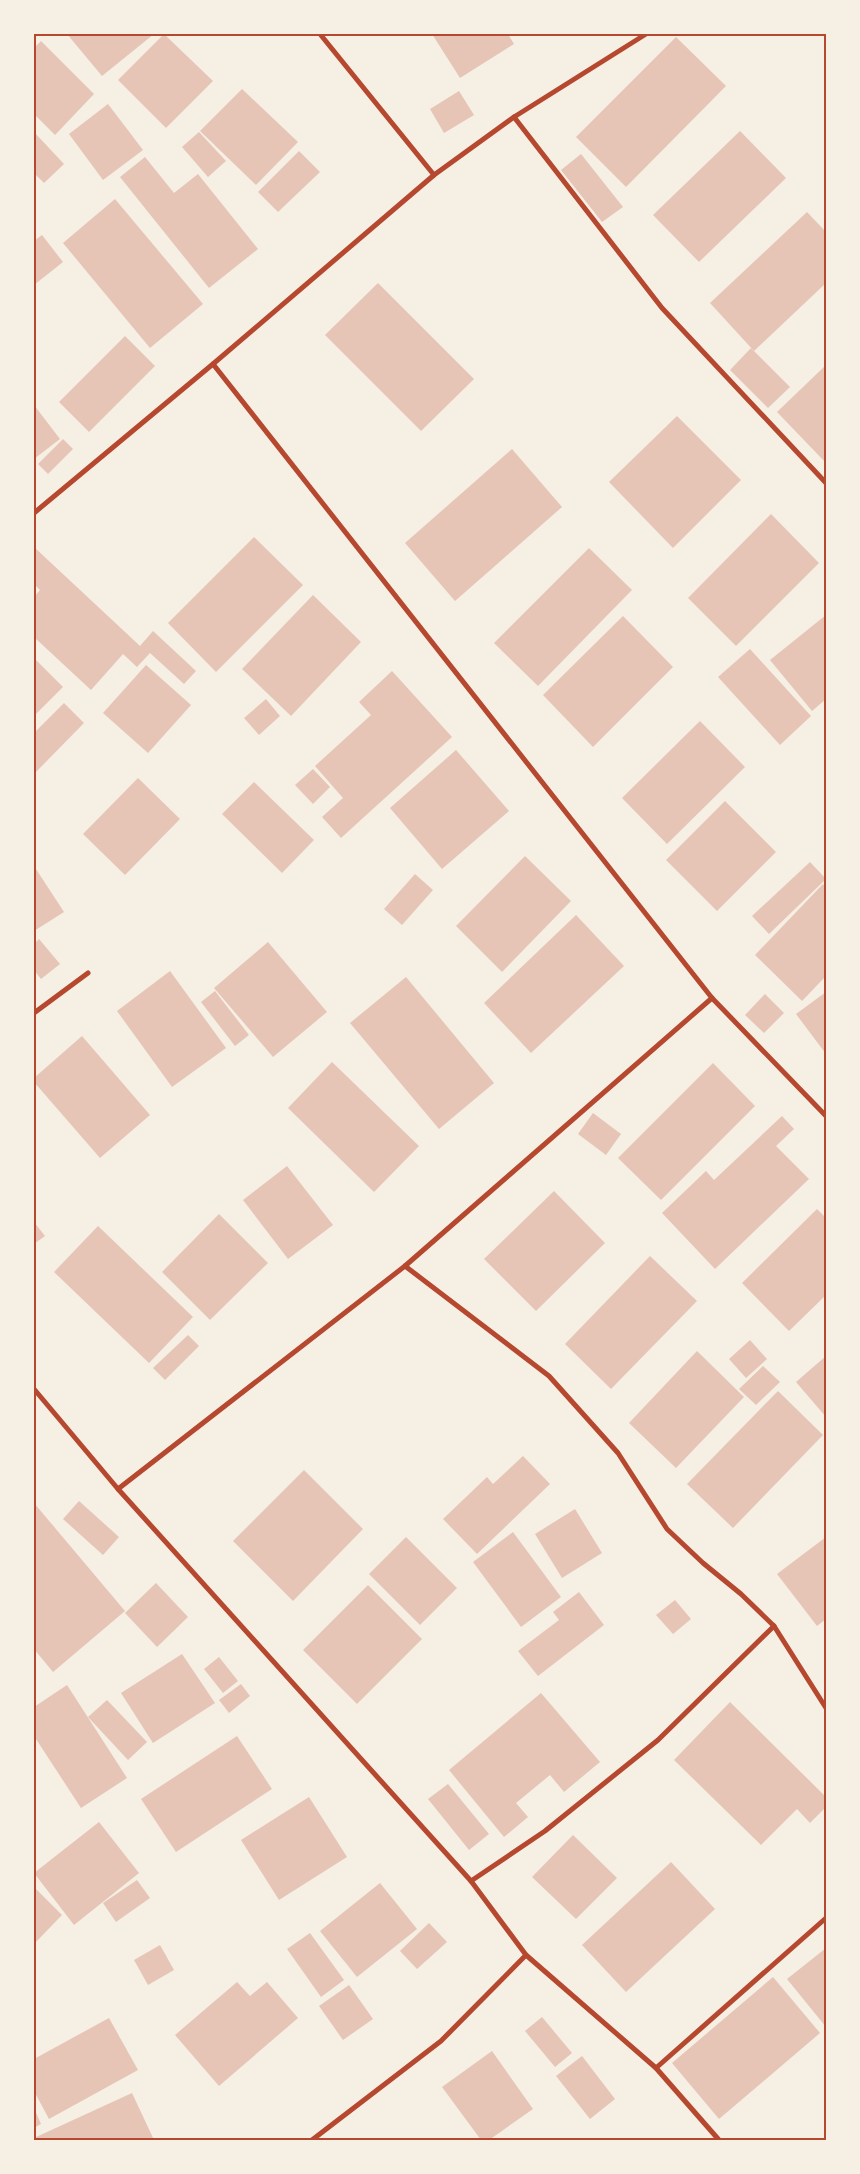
<svg xmlns="http://www.w3.org/2000/svg" width="860" height="2174" viewBox="0 0 860 2174" font-family="'Source Sans 3',sans-serif">
  <style>
    .building { fill: #e6c5b7 }
    .lines { fill: none; stroke-linecap: round; stroke-linejoin: round }
    .minor { stroke: #b5482f; stroke-width: 5 }
    .neatline { fill: none; stroke: #b5482f; stroke-width: 2 }
  </style>
  <rect width="100%" height="100%" fill="#f6efe4"/>
  <g class="building">
    <path d="M67,34H154L102,76Z"/>
    <path d="M164,34L213,81L166,128L118,80Z"/>
    <path d="M432,34H508L514,44L460,78Z"/>
    <path d="M676,37L726,86L626,187L576,137Z"/>
    <path d="M41,41L94,94L55,135L34,114V48Z"/>
    <path d="M242,89L298,142L256,185L200,131Z"/>
    <path d="M459,91L474,115L444,133L430,109Z"/>
    <path d="M108,104L143,150L103,180L69,134Z"/>
    <path d="M740,131L786,178L699,262L653,215Z"/>
    <path d="M34,132L64,164L44,183L34,173Z"/>
    <path d="M199,132L226,161L208,177L182,147Z"/>
    <path d="M299,151L320,172L278,212L258,192Z"/>
    <path d="M581,154L623,207L602,222L561,170Z"/>
    <path d="M145,157L174,193L198,174L258,249L209,288L120,177Z"/>
    <path d="M115,199L203,304L150,348L63,243Z"/>
    <path d="M807,212L826,232V283L754,351L710,303Z"/>
    <path d="M42,235L63,262L34,285V241Z"/>
    <path d="M378,283L474,379L421,431L325,335Z"/>
    <path d="M125,336L155,366L89,432L59,402Z"/>
    <path d="M751,348L790,387L768,408L730,370Z"/>
    <path d="M826,365V463L777,412Z"/>
    <path d="M34,405L60,439L34,459Z"/>
    <path d="M677,416L741,480L673,548L609,482Z"/>
    <path d="M63,439L73,449L48,474L38,464Z"/>
    <path d="M512,449L562,507L455,601L405,543Z"/>
    <path d="M771,514L819,563L736,646L688,598Z"/>
    <path d="M254,537L303,585L216,672L168,623Z"/>
    <path d="M34,547L140,646L153,631L196,671L184,684L150,653L137,667L123,654L91,690L34,637V597L40,590L34,584Z"/>
    <path d="M589,548L632,590L538,686L494,643Z"/>
    <path d="M313,595L361,642L291,716L242,669Z"/>
    <path d="M826,615V699L812,711L770,660Z"/>
    <path d="M623,616L673,667L593,747L543,695Z"/>
    <path d="M750,649L811,716L780,745L718,677Z"/>
    <path d="M34,658L63,687L34,716Z"/>
    <path d="M146,665L191,705L148,753L103,713Z"/>
    <path d="M392,671L452,737L341,838L322,817L343,798L315,766L371,715L359,702Z"/>
    <path d="M266,699L280,716L259,735L244,718Z"/>
    <path d="M64,703L84,723L34,774V733Z"/>
    <path d="M700,721L745,767L667,844L622,798Z"/>
    <path d="M456,750L509,811L442,869L390,808Z"/>
    <path d="M313,769L330,787L313,804L295,785Z"/>
    <path d="M138,778L180,819L125,875L83,834Z"/>
    <path d="M254,782L314,840L282,873L222,814Z"/>
    <path d="M725,801L776,852L717,911L666,860Z"/>
    <path d="M525,856L571,901L502,972L456,926Z"/>
    <path d="M810,862L826,879L769,934L752,916Z"/>
    <path d="M34,866L64,912L34,931Z"/>
    <path d="M415,874L433,890L402,925L384,909Z"/>
    <path d="M823,884L826,888V976L802,1001L755,955Z"/>
    <path d="M576,915L624,966L531,1053L484,1003Z"/>
    <path d="M39,939L60,964L41,979L34,970V944Z"/>
    <path d="M268,942L327,1012L273,1057L214,988Z"/>
    <path d="M170,971L226,1048L172,1087L117,1011Z"/>
    <path d="M406,977L494,1083L439,1129L350,1023Z"/>
    <path d="M215,991L249,1035L235,1046L201,1002Z"/>
    <path d="M826,992V1054L796,1014Z"/>
    <path d="M765,994L784,1013L764,1033L745,1015Z"/>
    <path d="M82,1036L150,1115L100,1158L34,1082V1078Z"/>
    <path d="M332,1062L419,1146L374,1192L288,1108Z"/>
    <path d="M713,1063L755,1106L661,1200L618,1158Z"/>
    <path d="M593,1113L621,1134L606,1155L578,1134Z"/>
    <path d="M782,1116L794,1129L776,1146L809,1179L715,1269L662,1213L706,1171L714,1180Z"/>
    <path d="M287,1166L333,1225L288,1259L243,1200Z"/>
    <path d="M554,1191L605,1243L536,1311L484,1259Z"/>
    <path d="M817,1209L826,1218V1295L789,1331L742,1283Z"/>
    <path d="M219,1214L268,1263L210,1320L162,1272Z"/>
    <path d="M34,1222L45,1236L34,1244Z"/>
    <path d="M98,1226L193,1317L149,1363L54,1272Z"/>
    <path d="M650,1256L697,1301L611,1389L565,1344Z"/>
    <path d="M188,1335L199,1346L165,1380L153,1368Z"/>
    <path d="M750,1340L767,1359L746,1378L729,1359Z"/>
    <path d="M697,1351L744,1397L676,1468L629,1423Z"/>
    <path d="M826,1356V1417L796,1382Z"/>
    <path d="M763,1366L780,1382L756,1405L739,1389Z"/>
    <path d="M778,1391L823,1435L733,1528L687,1484Z"/>
    <path d="M523,1456L550,1484L477,1554L443,1519L487,1477L493,1484Z"/>
    <path d="M304,1470L363,1529L293,1601L233,1541Z"/>
    <path d="M79,1501L119,1537L103,1555L63,1519Z"/>
    <path d="M34,1503L125,1611L53,1672L34,1649Z"/>
    <path d="M575,1509L602,1553L562,1578L535,1534Z"/>
    <path d="M513,1532L561,1597L521,1627L473,1562Z"/>
    <path d="M406,1537L457,1588L420,1625L369,1574Z"/>
    <path d="M826,1537V1619L817,1626L777,1574Z"/>
    <path d="M156,1583L188,1617L157,1647L125,1613Z"/>
    <path d="M368,1585L422,1639L357,1704L303,1650Z"/>
    <path d="M579,1592L604,1625L538,1676L518,1651L559,1620L553,1612Z"/>
    <path d="M675,1600L691,1619L673,1634L656,1615Z"/>
    <path d="M182,1654L215,1703L153,1743L121,1693Z"/>
    <path d="M219,1657L238,1681L223,1693L204,1669Z"/>
    <path d="M241,1684L250,1696L229,1713L219,1700Z"/>
    <path d="M67,1685L127,1778L81,1808L34,1736V1707Z"/>
    <path d="M541,1693L600,1762L564,1792L550,1775L516,1803L528,1817L504,1837L449,1770Z"/>
    <path d="M107,1700L147,1742L128,1760L88,1717Z"/>
    <path d="M730,1702L826,1797V1807L810,1823L797,1809L761,1845L674,1760Z"/>
    <path d="M237,1736L272,1789L176,1852L141,1799Z"/>
    <path d="M448,1784L489,1834L469,1850L428,1799Z"/>
    <path d="M309,1797L347,1857L279,1900L241,1840Z"/>
    <path d="M99,1822L139,1873L74,1925L34,1873Z"/>
    <path d="M573,1835L617,1878L576,1919L532,1877Z"/>
    <path d="M671,1862L715,1909L626,1992L582,1945Z"/>
    <path d="M137,1880L150,1898L116,1922L103,1903Z"/>
    <path d="M380,1883L417,1929L357,1977L320,1931Z"/>
    <path d="M34,1887L62,1915L34,1944Z"/>
    <path d="M429,1923L447,1942L417,1969L400,1951Z"/>
    <path d="M310,1933L344,1980L321,1997L287,1949Z"/>
    <path d="M160,1945L174,1970L148,1985L134,1960Z"/>
    <path d="M826,1948V2027L787,1979Z"/>
    <path d="M773,1977L820,2033L719,2119L672,2063Z"/>
    <path d="M237,1982L250,1996L267,1982L298,2018L219,2086L175,2035Z"/>
    <path d="M349,1985L373,2019L343,2040L319,2006Z"/>
    <path d="M542,2017L572,2053L555,2067L525,2031Z"/>
    <path d="M109,2018L138,2070L49,2119L34,2091V2059Z"/>
    <path d="M492,2051L533,2109L489,2140H481L442,2087Z"/>
    <path d="M582,2056L615,2099L590,2119L556,2076Z"/>
    <path d="M132,2093L154,2140H34V2138Z"/>
    <path d="M34,2108L41,2124L34,2128Z"/>
  </g>
  <g class="lines">
    <g class="minor">
      <path d="M320,34L434,175"/>
      <path d="M514,117L662,308L826,483"/>
      <path d="M213,364L712,998L826,1116"/>
      <path d="M34,513L213,364L434,175L514,117L646,34"/>
      <path d="M34,1013L88,973"/>
      <path d="M405,1266L549,1376L618,1453L667,1529L703,1563L741,1594L774,1626L826,1708"/>
      <path d="M34,1389L118,1489L471,1881L526,1955L656,2068L719,2140"/>
      <path d="M118,1489L405,1266L712,998"/>
      <path d="M471,1881L545,1831L658,1740L774,1626"/>
      <path d="M656,2068L826,1918"/>
      <path d="M312,2140L441,2041L526,1955"/>
    </g>
  </g>
  <rect width="860" height="2174" fill="none" stroke="#f6efe4" stroke-width="70"/>
  <rect x="35" y="35" width="790" height="2104" class="neatline"/>
</svg>
